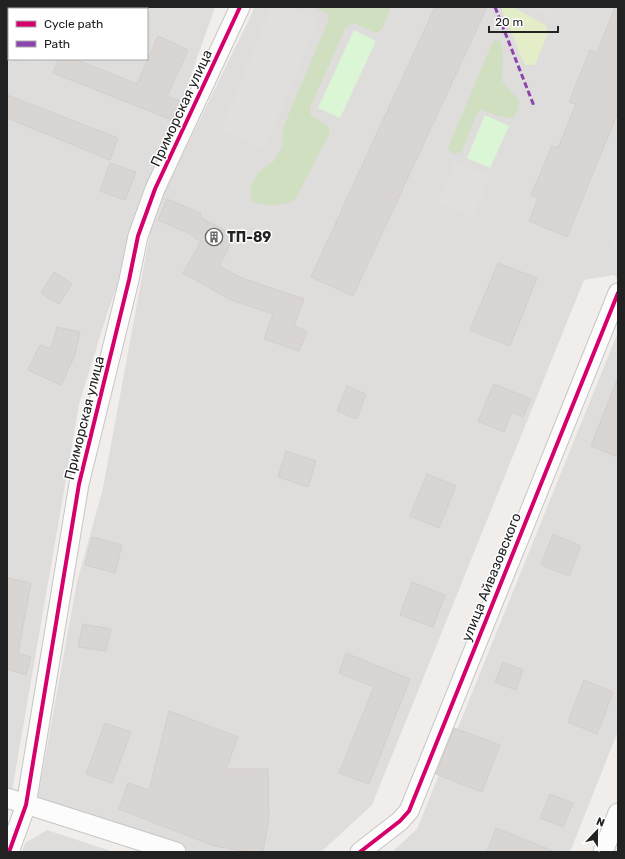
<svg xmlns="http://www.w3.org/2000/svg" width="625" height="859" viewBox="0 0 625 859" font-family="Rubik,sans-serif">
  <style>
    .residential { fill: #dfdddc; fill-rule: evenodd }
    .grass { fill: #e3eec8 }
    .forest { fill: #d0dfbf }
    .park { fill: #dbf6d5 }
    .parking { fill: #e0dfde }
    .building { fill: #d9d5d3; stroke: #d3cecb }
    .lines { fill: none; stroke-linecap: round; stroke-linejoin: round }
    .minor-casing { stroke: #c7c6c5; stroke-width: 21 }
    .minor { stroke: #fdfcfc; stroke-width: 19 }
    .quiet { stroke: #8e44ad; stroke-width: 3; stroke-dasharray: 6 3; stroke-linecap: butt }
    .cycleway-casing { stroke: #fff; stroke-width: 6 }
    .cycleway { stroke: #d6006c; stroke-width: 4 }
    .labels { text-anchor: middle; stroke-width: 3; stroke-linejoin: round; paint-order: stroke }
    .street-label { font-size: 14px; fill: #222; stroke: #fff }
    .poi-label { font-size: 14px; font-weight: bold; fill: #222; stroke: #fff; text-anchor: start }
  </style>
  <rect width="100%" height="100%" fill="#f0edea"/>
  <g class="residential">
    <path d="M7,7H215L107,314L79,404L12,791L7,789ZM9,9H147V59H9Z"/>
    <path d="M255,7H618V280L614,275L584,280L372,805L321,852H179L37,802L77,582L103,488L150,233L163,195Z"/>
    <path d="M618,332V731L570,852H392L417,829Z"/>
    <path d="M47,830L114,852H22L25,843Z"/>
  </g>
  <path class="grass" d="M501,7H513L545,25L548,33L535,65H525Z"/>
  <g class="forest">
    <path d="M313,7H391L382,29L375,33L354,23L346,27L310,108L311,115L328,126L330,132L296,198C285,207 265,206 252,202L250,189L258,172L274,161L282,147L283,128L329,19L327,13Z"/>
    <path d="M499,40C506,49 501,69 502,81L519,101L518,109L513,118L499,116L481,110L476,115L462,152L453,154L448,148L493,41Z"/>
  </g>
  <g class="park">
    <path d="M354,30L376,41L340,118L318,108Z"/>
    <path d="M485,115L509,126L490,168L467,158Z"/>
  </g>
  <g class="parking">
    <path d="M7,7H67L66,9H9V56L7,55Z"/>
    <path d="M271,7H288L318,19L265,149L221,131Z"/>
    <path d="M529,7H555L551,16Z"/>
    <path d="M19,59H43L40,66Z"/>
    <path d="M455,162L490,176L473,218L438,204Z"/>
    <path d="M618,228V249L611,246Z"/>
  </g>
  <g class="building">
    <path d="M435,7H487L353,296L311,277Z"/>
    <path d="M615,7H618V112L567,237L529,221L538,198L531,195L552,146L558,148L576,104L569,102L590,50L597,53Z"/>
    <path d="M158,36L188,50L167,96L180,101L172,120L53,73L59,59H75L137,84Z"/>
    <path d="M7,95L118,138L110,160L7,118Z"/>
    <path d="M110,163L136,172L125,200L100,191Z"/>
    <path d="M167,199L198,212L201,214L200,217L235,236L219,266L242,278L304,299L294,326L307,331L299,351L264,339L273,314L231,300L183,273L201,241L194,238L195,236L158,220Z"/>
    <path d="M498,263L537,278L510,346L470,330Z"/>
    <path d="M54,272L72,284L59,304L41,293Z"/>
    <path d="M57,327L80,332L75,355L61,385L28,370L40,345L51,349Z"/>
    <path d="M617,380H618V457L591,446Z"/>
    <path d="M494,384L531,399L523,417L512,412L504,432L478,421Z"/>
    <path d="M347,386L366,394L357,419L337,411Z"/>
    <path d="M286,451L316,461L308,487L278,477Z"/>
    <path d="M427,474L456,486L439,528L410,516Z"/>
    <path d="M553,534L581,546L569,576L541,565Z"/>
    <path d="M92,537L122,545L115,573L85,565Z"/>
    <path d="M7,578L31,583L18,653L31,657L26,675L7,669Z"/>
    <path d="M412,582L445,595L433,627L400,615Z"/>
    <path d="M83,624L111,629L106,651L78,647Z"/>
    <path d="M346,653L410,679L369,784L339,773L374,687L339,673Z"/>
    <path d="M503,662L523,670L516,690L495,682Z"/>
    <path d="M584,680L613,692L597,734L568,722Z"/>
    <path d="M169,711L238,737L226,769H268L269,817L263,852H251L214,846L119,809L128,783L149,790Z"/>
    <path d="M105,723L131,732L112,783L86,774Z"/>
    <path d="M454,728L500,745L482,792L436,774Z"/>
    <path d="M550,794L573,803L563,827L540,818Z"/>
    <path d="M496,828L553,851V852H487Z"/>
  </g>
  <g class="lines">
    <defs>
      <g id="minor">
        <path d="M7,798L176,852"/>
        <path d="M9,852L26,805L79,484L129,280L138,236L155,189L240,7"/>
        <path d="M360,852L400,821L409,811L618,293"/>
        <path d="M603,852L618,813"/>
      </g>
    </defs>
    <use href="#minor" class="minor-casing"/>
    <use href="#minor" class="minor"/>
    <path class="quiet" d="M495,7L534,106"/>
    <defs>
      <g id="cycleway">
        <path d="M9,852L26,805L79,484L129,280L138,236L155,189L240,7"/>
        <path d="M360,852L400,821L409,811L618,293"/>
      </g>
    </defs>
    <use href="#cycleway" class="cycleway-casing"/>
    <use href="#cycleway" class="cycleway"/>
  </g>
  <defs>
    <symbol id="building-ring" viewBox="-11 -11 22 22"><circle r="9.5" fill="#fff" stroke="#6a6968" stroke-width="1.5"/><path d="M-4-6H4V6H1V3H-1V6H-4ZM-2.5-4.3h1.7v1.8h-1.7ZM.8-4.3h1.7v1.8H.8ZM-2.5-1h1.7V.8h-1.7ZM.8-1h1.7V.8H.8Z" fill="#6a6968"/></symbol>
  </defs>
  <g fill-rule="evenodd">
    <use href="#building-ring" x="204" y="227" width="20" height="20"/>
  </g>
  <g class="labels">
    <g class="street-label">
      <text transform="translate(181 108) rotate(-65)" y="5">Приморская улица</text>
      <text transform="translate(84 418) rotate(-76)" y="5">Приморская улица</text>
      <text transform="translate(491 577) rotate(-68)" y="5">улица Айвазовского</text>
    </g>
    <g class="poi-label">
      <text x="227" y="242">ТП-89</text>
    </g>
  </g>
  <rect width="625" height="859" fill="none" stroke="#222222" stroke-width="16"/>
  <rect x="8" y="8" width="140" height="52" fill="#ffffff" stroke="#a7a7a7"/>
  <rect x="16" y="21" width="20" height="6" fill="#d6006c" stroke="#a7a7a7"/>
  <text x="44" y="28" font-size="12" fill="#222222">Cycle path</text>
  <rect x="16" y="41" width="20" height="6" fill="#8e44ad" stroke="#a7a7a7"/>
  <text x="44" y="48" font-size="12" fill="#222222">Path</text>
  <g transform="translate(597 831) rotate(22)" stroke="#ffffff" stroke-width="3" paint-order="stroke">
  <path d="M0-3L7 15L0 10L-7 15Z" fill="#222222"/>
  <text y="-6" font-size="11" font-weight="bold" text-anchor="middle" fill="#222222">N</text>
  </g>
  <path d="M489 26v6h69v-6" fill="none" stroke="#222222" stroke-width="2"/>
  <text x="495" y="26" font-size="12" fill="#222222" stroke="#ffffff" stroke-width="3" paint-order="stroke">20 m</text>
</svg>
